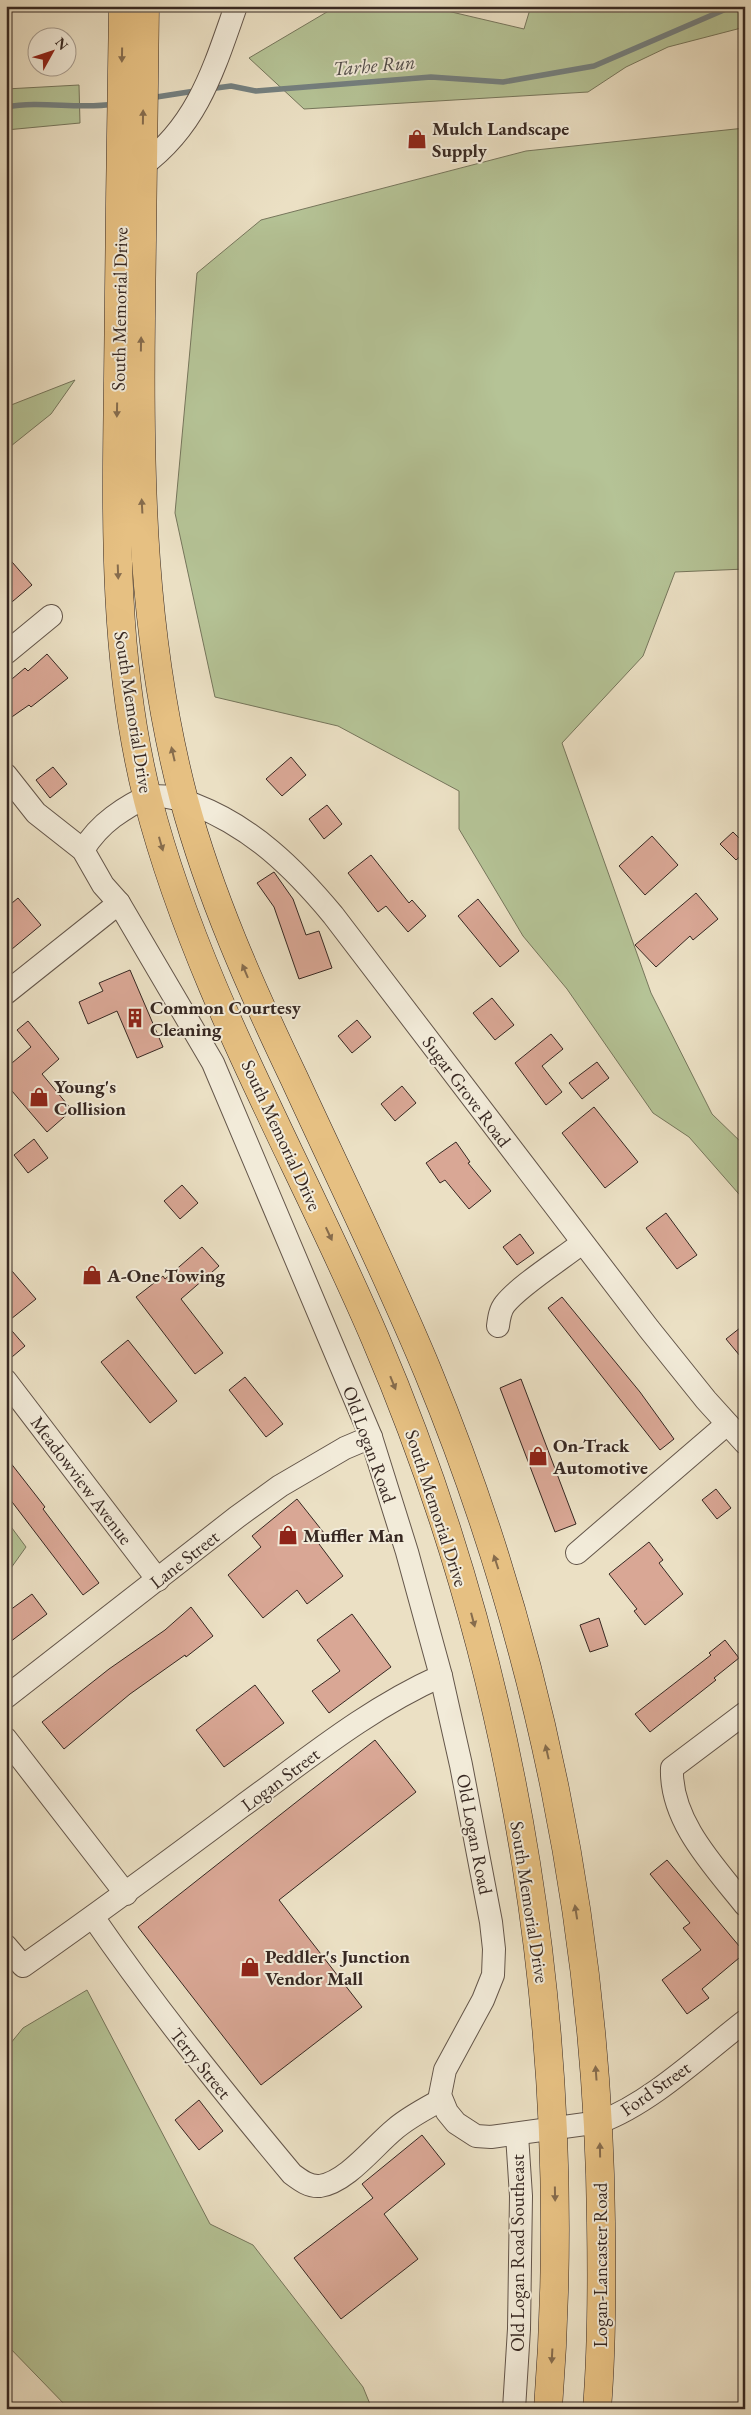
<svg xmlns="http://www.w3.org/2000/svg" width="751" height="2415" viewBox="0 0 751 2415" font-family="'EB Garamond',serif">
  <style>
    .green { fill: #b5c396; stroke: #76765c }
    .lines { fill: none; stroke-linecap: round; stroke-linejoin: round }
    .stream { stroke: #748080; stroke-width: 5.5 }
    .building { fill: #d9a795; stroke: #372822 }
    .minor-casing { stroke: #64564a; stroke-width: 24 }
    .highway-casing { stroke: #372822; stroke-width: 29 }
    .minor { stroke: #f2ebd9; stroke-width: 22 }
    .highway { stroke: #e6c082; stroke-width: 28 }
    .oneway { fill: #866c4d }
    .labels { text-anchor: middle; stroke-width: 4; stroke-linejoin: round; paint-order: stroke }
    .poi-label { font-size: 19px; font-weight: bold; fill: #372822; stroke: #f2ebd9; text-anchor: start }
    .street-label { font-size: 19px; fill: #372822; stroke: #f2ebd9 }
    .water-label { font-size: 20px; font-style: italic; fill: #504c49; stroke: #f2ebd9 }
  </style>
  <rect width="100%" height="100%" fill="#ebe0c4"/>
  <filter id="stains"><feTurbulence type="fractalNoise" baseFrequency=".004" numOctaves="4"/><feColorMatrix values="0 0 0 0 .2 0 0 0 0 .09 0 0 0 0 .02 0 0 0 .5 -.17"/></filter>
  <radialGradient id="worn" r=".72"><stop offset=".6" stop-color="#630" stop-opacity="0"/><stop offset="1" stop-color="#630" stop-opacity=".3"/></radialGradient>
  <g class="green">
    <path d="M337,6H426L524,29L531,6H745V27L668,47L626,67L588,92L304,109L249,58Z"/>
    <path d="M79,85L80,123L6,130V89Z"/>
    <path d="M745,128V569L675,572L643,656L562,743L651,993L712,1114L745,1146V1201L689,1137L653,1113L567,989L523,936L459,829V791L338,726L215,697L175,513L197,273L261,220L526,151Z"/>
    <path d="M75,380L51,414L6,450V407Z"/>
    <path d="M6,1520L26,1547L6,1575Z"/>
    <path d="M87,1990L210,2224L253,2245L363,2387L372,2409H69L6,2344V2049L23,2028Z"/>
  </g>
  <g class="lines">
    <g class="stream">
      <path d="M209,89L231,86L256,91L431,77L503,82L594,66L733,6"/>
      <path d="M150,98L195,91"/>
      <path d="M6,107C42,100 78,110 114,104"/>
    </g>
  </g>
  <g class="building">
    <path d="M6,555L32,585L6,607Z"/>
    <path d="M47,654L68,678L31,707L29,705L6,721V684L25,668L28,671Z"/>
    <path d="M291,757L306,775L282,796L266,779Z"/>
    <path d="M53,767L67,784L50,798L36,780Z"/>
    <path d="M327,805L342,824L324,839L309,819Z"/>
    <path d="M733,832L745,844V852L736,860L720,844Z"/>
    <path d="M652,836L678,865L645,895L619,866Z"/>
    <path d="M371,855L409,903L412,900L426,916L408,932L386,906L378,912L348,873Z"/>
    <path d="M274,872L293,899L306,935L319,931L332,968L299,979L274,907L257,883Z"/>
    <path d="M696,893L718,919L693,940L690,936L656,967L635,945Z"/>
    <path d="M18,898L41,925L6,954V908Z"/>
    <path d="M478,899L519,951L500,967L458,916Z"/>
    <path d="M130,970L163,1047L137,1058L117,1011L88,1024L79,1002L103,991L99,983Z"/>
    <path d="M492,998L514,1025L495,1040L473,1013Z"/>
    <path d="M357,1020L371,1037L352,1053L338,1036Z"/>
    <path d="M28,1021L59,1059L42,1074L72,1110L47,1132L6,1084V1068L31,1047L17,1030Z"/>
    <path d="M551,1034L563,1049L542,1066L562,1092L546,1105L515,1063Z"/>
    <path d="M597,1062L609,1078L582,1099L569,1083Z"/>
    <path d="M402,1086L416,1103L395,1121L381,1104Z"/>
    <path d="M594,1107L638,1162L605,1188L562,1133Z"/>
    <path d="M34,1139L48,1158L28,1173L14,1155Z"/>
    <path d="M456,1142L470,1162L468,1163L491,1191L469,1209L445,1180L440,1183L426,1163Z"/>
    <path d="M182,1185L198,1203L180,1219L164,1201Z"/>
    <path d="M666,1213L697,1255L677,1269L646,1228Z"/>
    <path d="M520,1234L534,1253L517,1265L503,1247Z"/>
    <path d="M202,1247L219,1266L181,1299L223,1353L195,1374L136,1297L163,1276L165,1279Z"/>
    <path d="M6,1264L36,1299L6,1323Z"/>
    <path d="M562,1297L640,1392L674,1439L660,1450L548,1308Z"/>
    <path d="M6,1324L25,1346L6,1362Z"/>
    <path d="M745,1324V1362L726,1339Z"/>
    <path d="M128,1340L177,1401L150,1423L101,1362Z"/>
    <path d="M245,1377L283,1424L266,1437L229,1390Z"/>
    <path d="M521,1379L576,1524L555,1532L500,1388Z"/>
    <path d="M6,1457L45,1507L43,1509L99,1583L83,1595L6,1494Z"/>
    <path d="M716,1489L731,1508L717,1519L702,1500Z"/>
    <path d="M297,1499L324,1533L316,1540L343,1576L307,1604L297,1590L263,1618L228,1575L261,1547L252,1536Z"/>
    <path d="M649,1542L663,1560L659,1563L683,1594L645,1625L634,1611L637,1609L609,1574Z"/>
    <path d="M32,1594L47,1614L6,1645V1613Z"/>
    <path d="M191,1607L213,1636L186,1657L185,1655L130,1694L64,1749L42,1722L109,1669L165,1630Z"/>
    <path d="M352,1614L391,1667L329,1713L312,1691L340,1671L317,1640Z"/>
    <path d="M599,1618L608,1646L590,1652L580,1625Z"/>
    <path d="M725,1640L739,1658L714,1678L716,1680L650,1732L635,1714L711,1655L709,1653Z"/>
    <path d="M255,1685L284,1723L224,1767L196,1730Z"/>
    <path d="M375,1740L416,1792L279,1900L362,2007L261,2085L138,1927Z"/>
    <path d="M667,1860L745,1953L702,1989L709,1998L687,2014L662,1980L701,1950L683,1928L690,1923L650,1874Z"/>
    <path d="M199,2100L223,2131L199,2150L175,2120Z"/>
    <path d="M422,2135L445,2164L384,2214L418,2259L341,2319L294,2258L373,2198L362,2184Z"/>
  </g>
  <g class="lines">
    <defs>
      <g id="minor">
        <path d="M142,166C198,125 214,68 236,6"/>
        <path d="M6,653L51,616"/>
        <path d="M6,775L36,813L83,850L103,885L119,903L213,1063L371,1437L407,1552L441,1676L461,1765L491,1922L494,1949L493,1975L483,2000L445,2070L440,2095L447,2112L456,2123L476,2136L491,2137L600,2122C651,2103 701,2055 745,2021"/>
        <path d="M83,850C91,837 101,826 113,817C124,809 134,802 146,798C162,793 180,799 195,805C252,827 294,868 333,915L649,1329L706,1400L745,1443"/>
        <path d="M6,993L119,903"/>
        <path d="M498,1326C499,1318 500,1310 505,1304C520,1285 562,1259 582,1243"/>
        <path d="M6,1381L158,1580"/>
        <path d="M577,1553L727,1424"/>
        <path d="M6,1697L237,1517L280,1486L345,1448L371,1437"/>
        <path d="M745,1713L672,1768C670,1821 714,1866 745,1905"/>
        <path d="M6,1739L126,1894"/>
        <path d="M93,1917C155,2007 222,2090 292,2174C300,2180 309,2187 320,2186C347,2182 374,2146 395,2129C409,2117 425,2109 441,2100"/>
        <path d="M6,1946L23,1966C97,1914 169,1861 241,1807C306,1760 367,1709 441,1676"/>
        <path d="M514,2409L519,2329L521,2196L517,2135"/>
      </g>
      <g id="highway">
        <path d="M123,6C121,131 119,255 118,380C116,521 113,662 148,800C197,989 299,1160 375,1338C519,1674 576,2045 548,2409"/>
        <path d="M145,6C143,110 142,214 141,318C139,482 142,640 184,800C210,896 251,988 294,1078C339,1176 387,1273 428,1372C539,1641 598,1932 601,2222C602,2284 602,2347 597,2409"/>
      </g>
    </defs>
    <use href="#minor" class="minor-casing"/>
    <use href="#highway" class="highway-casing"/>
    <use href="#minor" class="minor"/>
    <use href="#highway" class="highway"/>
  </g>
  <defs><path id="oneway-solid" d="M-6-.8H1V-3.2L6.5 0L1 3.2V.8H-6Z" transform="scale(1.25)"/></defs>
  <g class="oneway">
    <use href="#oneway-solid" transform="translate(122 55) rotate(91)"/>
    <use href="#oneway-solid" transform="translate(143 117) rotate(-89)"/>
    <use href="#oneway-solid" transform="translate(141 344) rotate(-89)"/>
    <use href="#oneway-solid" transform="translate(117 410) rotate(91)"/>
    <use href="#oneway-solid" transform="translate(142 506) rotate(-93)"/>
    <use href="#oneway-solid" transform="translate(118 572) rotate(88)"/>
    <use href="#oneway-solid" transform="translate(173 754) rotate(-103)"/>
    <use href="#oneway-solid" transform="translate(161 844) rotate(74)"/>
    <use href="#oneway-solid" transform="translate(245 971) rotate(-113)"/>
    <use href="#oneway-solid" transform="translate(329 1234) rotate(65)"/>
    <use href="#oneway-solid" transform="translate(393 1383) rotate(68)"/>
    <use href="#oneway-solid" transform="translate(496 1562) rotate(-108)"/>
    <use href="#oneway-solid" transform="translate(473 1620) rotate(75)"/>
    <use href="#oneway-solid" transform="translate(547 1752) rotate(-103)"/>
    <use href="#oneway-solid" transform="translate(576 1912) rotate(-99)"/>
    <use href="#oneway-solid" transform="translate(596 2073) rotate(-94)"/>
    <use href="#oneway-solid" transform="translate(600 2150) rotate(-91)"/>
    <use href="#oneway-solid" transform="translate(555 2194) rotate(89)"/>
    <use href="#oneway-solid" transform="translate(552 2356) rotate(93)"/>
  </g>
  <defs>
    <symbol id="shop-bare" viewBox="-9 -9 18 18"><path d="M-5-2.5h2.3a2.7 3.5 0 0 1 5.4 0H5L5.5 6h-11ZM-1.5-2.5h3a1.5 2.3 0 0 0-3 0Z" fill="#8f2418" stroke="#f2ebd9" stroke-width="2.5" paint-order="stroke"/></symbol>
    <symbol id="building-bare" viewBox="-9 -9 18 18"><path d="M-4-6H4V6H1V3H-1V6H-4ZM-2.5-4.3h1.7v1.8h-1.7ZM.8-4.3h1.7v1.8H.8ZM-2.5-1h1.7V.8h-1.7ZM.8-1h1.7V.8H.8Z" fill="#8f2418" stroke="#f2ebd9" stroke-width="2.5" paint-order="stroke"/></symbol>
  </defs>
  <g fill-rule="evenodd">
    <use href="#shop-bare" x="403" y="125" width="28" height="28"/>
    <use href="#building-bare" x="121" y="1004" width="28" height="28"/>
    <use href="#shop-bare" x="25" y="1083" width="28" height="28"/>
    <use href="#shop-bare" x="78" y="1261" width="28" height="28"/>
    <use href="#shop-bare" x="524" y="1442" width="28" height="28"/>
    <use href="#shop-bare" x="274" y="1521" width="28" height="28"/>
    <use href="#shop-bare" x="236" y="1953" width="28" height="28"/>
  </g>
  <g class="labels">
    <g class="poi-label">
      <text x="432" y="135">Mulch Landscape<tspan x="432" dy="22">Supply</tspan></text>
      <text x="150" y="1014">Common Courtesy<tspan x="150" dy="22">Cleaning</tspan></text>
      <text x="54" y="1093">Young's<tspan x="54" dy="22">Collision</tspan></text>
      <text x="107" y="1282">A-One Towing</text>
      <text x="553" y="1452">On-Track<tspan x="553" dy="22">Automotive</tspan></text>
      <text x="303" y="1542">Muffler Man</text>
      <text x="265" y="1963">Peddler's Junction<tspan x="265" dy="22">Vendor Mall</tspan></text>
    </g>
    <g class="street-label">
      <text transform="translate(119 309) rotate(-89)" y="7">South Memorial Drive</text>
      <text transform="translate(134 712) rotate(81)" y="7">South Memorial Drive</text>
      <text transform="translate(467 1091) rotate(53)" y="7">Sugar Grove Road</text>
      <text transform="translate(282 1135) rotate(65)" y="7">South Memorial Drive</text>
      <text transform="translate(370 1444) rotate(70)" y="7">Old Logan Road</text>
      <text transform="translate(82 1480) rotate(53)" y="7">Meadowview Avenue</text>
      <text transform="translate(437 1508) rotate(72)" y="7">South Memorial Drive</text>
      <text transform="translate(184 1559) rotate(-38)" y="7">Lane Street</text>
      <text transform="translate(280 1779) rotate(-37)" y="7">Logan Street</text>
      <text transform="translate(475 1834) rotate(79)" y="7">Old Logan Road</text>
      <text transform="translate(530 1902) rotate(81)" y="7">South Memorial Drive</text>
      <text transform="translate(201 2063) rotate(51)" y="7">Terry Street</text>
      <text transform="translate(655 2088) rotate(-35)" y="7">Ford Street</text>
      <text transform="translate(517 2253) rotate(-90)" y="7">Old Logan Road Southeast</text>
      <text transform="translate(600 2265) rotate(-90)" y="7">Logan-Lancaster Road</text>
    </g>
    <g class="water-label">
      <text transform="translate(374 65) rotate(-5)" y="7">Tarhe Run</text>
    </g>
  </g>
  <rect width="751" height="2415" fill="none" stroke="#ebe0c4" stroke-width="25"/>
  <rect x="8" y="8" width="736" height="2400" fill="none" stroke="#372822" stroke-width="2.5"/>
  <rect x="12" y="12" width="726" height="2390" fill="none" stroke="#372822"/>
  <g transform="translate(52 52) rotate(50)"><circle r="24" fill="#f2ebd9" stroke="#a79d90"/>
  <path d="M0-4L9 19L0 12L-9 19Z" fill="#8f2418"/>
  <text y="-8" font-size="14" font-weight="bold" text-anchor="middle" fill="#372822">N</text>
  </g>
  <rect width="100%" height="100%" filter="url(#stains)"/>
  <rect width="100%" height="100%" fill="url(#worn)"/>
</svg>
